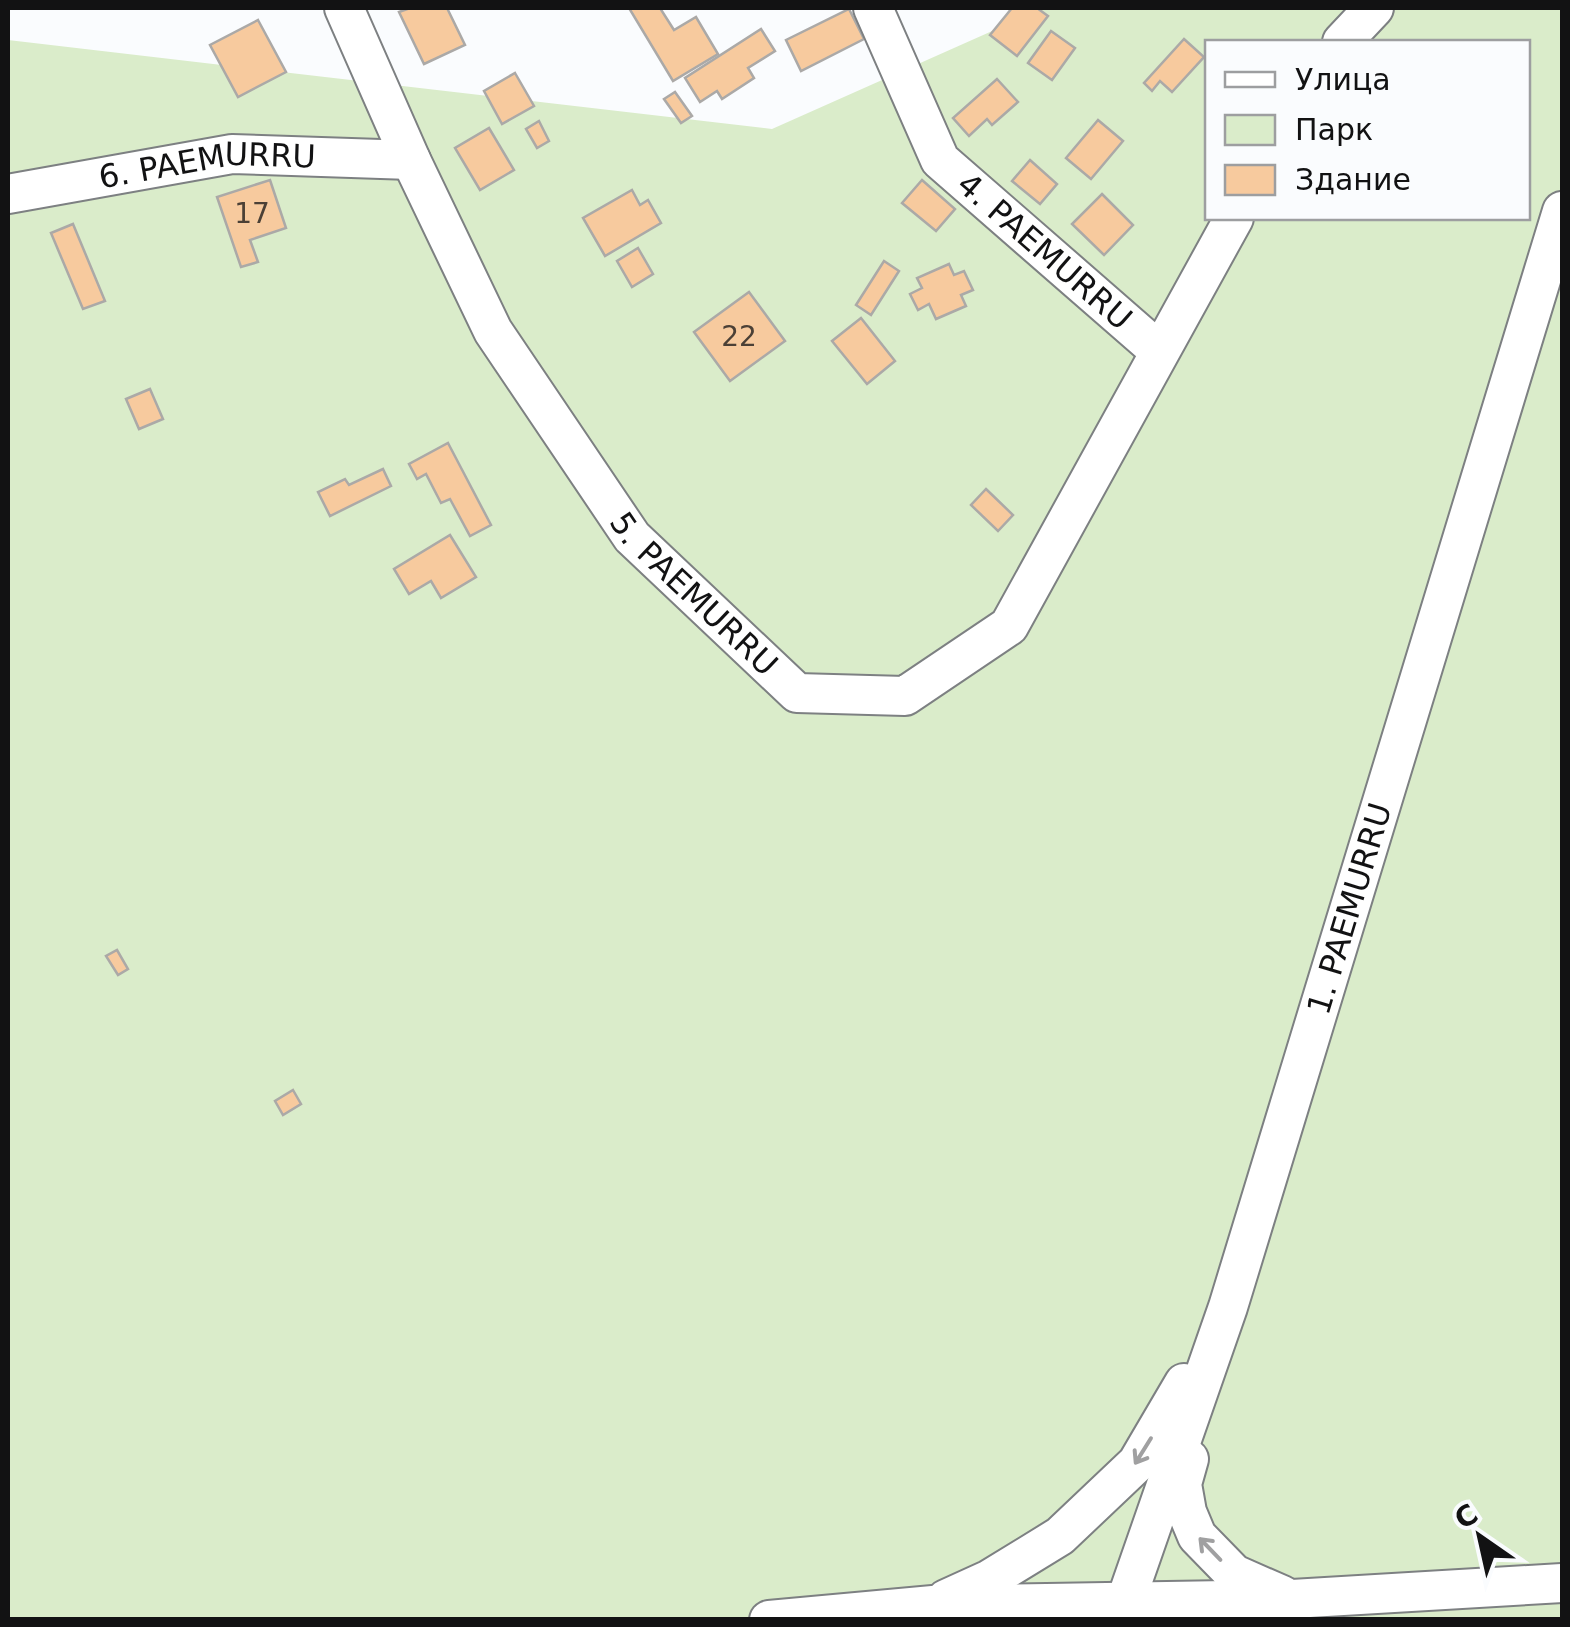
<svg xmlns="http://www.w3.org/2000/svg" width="1570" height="1627" viewBox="0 0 1570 1627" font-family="'DejaVu Sans',sans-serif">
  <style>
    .green { fill: #daecca; fill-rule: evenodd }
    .building { fill: #f7ca9e; stroke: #aba9a7; stroke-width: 2.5 }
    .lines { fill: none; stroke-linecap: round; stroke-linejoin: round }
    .minor-casing { stroke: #7d8082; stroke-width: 42 }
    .minor { stroke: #fff; stroke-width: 38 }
    .oneway { stroke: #a0a0a1 }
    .labels { text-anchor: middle; stroke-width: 9; stroke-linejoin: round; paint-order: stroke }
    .number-label { font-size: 28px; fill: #4b4036 }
    .street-label { font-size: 32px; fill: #121213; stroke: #fafcfe }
  </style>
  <rect width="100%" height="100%" fill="#fafcfe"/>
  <path class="green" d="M1044,8H1562V1619L8,1620V40L772,129ZM1208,42H1528V218H1208Z"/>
  <g class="building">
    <path d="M410,8H447L465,45L424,64L399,12Z"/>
    <path d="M629,8H660L674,30L696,17L718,54L673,81Z"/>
    <path d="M1012,8H1037L1048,16L1017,56L990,35Z"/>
    <path d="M849,9L864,39L801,71L786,40Z"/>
    <path d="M258,20L286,72L238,97L210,45Z"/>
    <path d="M761,29L775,51L748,68L754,78L722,99L717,91L700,102L685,78Z"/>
    <path d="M1051,31L1075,48L1052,80L1028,63Z"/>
    <path d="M1184,39L1204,57L1172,92L1160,81L1152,91L1144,83Z"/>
    <path d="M515,73L534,106L502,124L484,91Z"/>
    <path d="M997,79L1018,102L992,125L987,119L969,136L953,118Z"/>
    <path d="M675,92L692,116L681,123L664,99Z"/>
    <path d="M1098,120L1123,141L1091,179L1066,158Z"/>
    <path d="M539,121L549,141L537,148L526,129Z"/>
    <path d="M489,128L514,170L480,190L455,148Z"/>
    <path d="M1030,160L1057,184L1040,204L1012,181Z"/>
    <path d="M270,180L286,228L250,240L258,262L241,267L217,197Z"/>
    <path d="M922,180L955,209L936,231L902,203Z"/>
    <path d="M632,190L640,205L648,200L661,223L605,256L583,218Z"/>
    <path d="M1102,194L1133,225L1104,255L1072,224Z"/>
    <path d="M73,224L105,301L83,309L51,233Z"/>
    <path d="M638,248L653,274L632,287L617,261Z"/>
    <path d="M884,261L899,271L871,315L856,305Z"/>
    <path d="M949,264L954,275L964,271L973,290L961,295L966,306L936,319L929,304L918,310L910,294L922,288L917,278Z"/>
    <path d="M749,292L785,341L730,381L694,332Z"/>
    <path d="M861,318L895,361L867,384L832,341Z"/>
    <path d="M150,389L163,419L139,429L126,399Z"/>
    <path d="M448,443L491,525L470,536L450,499L441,503L426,474L417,479L409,464Z"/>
    <path d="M383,469L391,486L330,516L318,492L345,479L349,485Z"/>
    <path d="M986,489L1013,515L998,531L971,505Z"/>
    <path d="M450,535L476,577L441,598L431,581L409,594L394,569Z"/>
    <path d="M117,950L128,969L118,975L106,956Z"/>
    <path d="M293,1090L301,1104L283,1115L275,1101Z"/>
  </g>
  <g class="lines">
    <defs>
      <g id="minor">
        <path id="s1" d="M344,8L411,160L493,331L632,537L797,693L905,696L1009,626L1234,218"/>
        <path id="s2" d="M873,8L940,160L1159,351"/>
        <path d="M1342,42L1374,8"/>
        <path id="s3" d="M8,194L232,154L411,160"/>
        <path d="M1189,1459L1182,1484L1187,1512L1197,1536L1234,1574L1282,1595"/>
        <path d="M946,1599L990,1579L1060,1536L1137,1463L1184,1383"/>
        <path id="s4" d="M1125,1603L1228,1307L1562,211"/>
        <path d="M769,1620L933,1605L1292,1599L1562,1583"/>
      </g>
    </defs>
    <use href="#minor" class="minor-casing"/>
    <use href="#minor" class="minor"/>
  </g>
  <defs><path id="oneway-shaft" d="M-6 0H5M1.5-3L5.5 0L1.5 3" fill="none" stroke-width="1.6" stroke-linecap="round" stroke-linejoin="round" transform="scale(2.5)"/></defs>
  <g class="oneway">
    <use href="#oneway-shaft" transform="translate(1143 1451) rotate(122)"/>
    <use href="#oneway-shaft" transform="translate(1210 1549) rotate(-134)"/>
  </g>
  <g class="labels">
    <g class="number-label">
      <text x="252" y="223">17</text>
      <text x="739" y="346">22</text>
    </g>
    <g class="street-label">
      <text dy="11" stroke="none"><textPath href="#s3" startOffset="202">6. PAEMURRU</textPath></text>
      <text dy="11" stroke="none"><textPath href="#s2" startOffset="305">4. PAEMURRU</textPath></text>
      <text dy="11" stroke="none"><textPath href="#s1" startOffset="688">5. PAEMURRU</textPath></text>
      <text dy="11" stroke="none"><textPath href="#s4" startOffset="730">1. PAEMURRU</textPath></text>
    </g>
  </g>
  <rect width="1570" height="1627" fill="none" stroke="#121213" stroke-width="20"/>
  <rect x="1205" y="40" width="325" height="180" fill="#fafcfe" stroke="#9d9ea0" stroke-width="2.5"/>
  <rect x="1225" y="72" width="50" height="15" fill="#ffffff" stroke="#9d9ea0" stroke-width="2.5"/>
  <text x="1295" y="90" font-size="30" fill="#121213">Улица</text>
  <rect x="1225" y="115" width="50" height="30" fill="#daecca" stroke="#9d9ea0" stroke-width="2.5"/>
  <text x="1295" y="140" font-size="30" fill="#121213">Парк</text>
  <rect x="1225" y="165" width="50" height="30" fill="#f7ca9e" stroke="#9d9ea0" stroke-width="2.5"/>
  <text x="1295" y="190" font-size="30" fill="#121213">Здание</text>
  <g transform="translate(1480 1537) rotate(326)" stroke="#fafcfe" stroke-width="8" paint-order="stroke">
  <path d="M0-8L18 38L0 25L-18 38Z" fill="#121213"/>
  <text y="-15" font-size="28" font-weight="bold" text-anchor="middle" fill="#121213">С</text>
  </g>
</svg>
